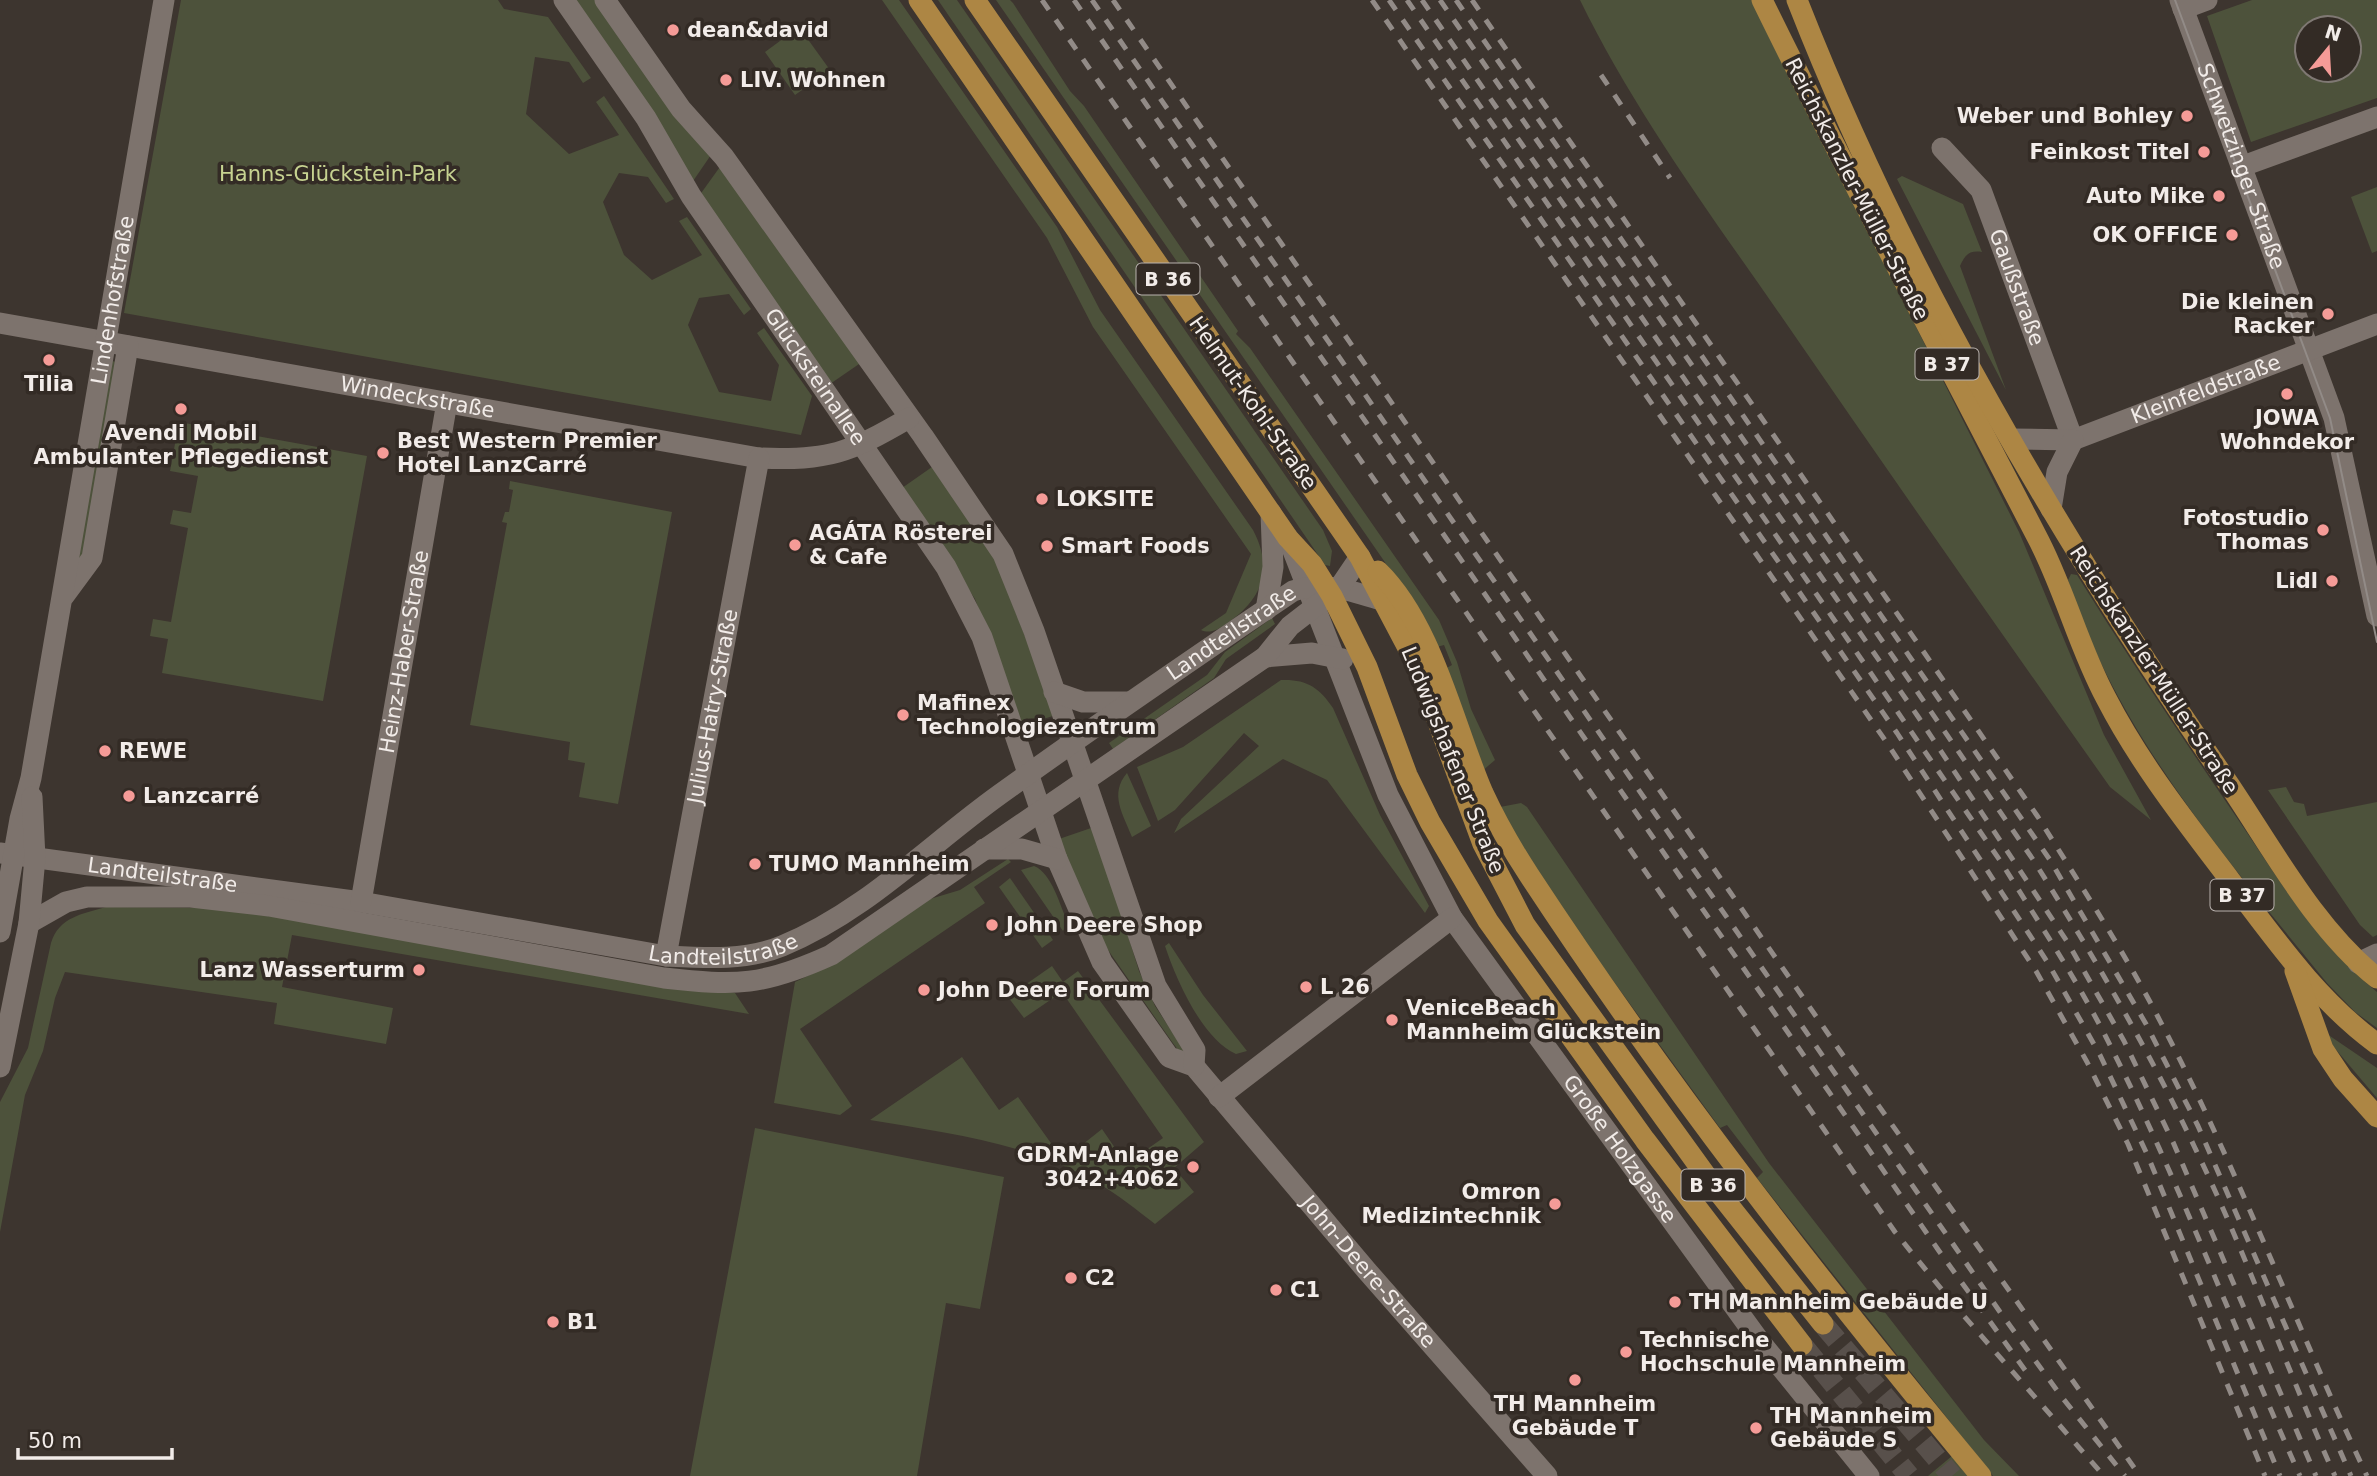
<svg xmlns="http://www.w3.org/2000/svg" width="2377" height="1476" viewBox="0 0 2377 1476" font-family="'DejaVu Sans',sans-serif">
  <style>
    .green { fill: #4d523b; fill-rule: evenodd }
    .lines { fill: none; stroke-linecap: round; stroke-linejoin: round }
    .major-tunnel { stroke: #58504b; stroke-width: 21; stroke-dasharray: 21 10; stroke-linecap: butt }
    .minor { stroke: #7d736d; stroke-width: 21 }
    .major { stroke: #ad8644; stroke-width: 21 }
    .tram { stroke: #928b87; stroke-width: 2 }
    .rail { stroke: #928b87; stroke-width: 5; stroke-dasharray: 12 12; stroke-linecap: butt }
    .poi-dot { fill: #f59b97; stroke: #332b25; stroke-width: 2.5 }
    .labels { text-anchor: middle; stroke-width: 7; stroke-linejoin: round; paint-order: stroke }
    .shield { fill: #332b25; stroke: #b9b2ae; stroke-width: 2 }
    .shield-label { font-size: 19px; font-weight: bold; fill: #f2ece9 }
    .poi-label { font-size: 21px; font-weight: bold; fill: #f2ece9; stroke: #332b25; text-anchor: start }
    .street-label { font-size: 21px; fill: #f2ece9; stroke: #332b25 }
    .park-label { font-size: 21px; fill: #c6d290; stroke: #332b25 }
  </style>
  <rect width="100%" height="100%" fill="#3d352f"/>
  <g class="green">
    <path d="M181,0H498L504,9L548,17L591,78L583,83L569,62L535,57L526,114L569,154L619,135L596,102L604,96L674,199L666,203L648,177L619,173L603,202L624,255L652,280L702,255L679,221L687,217L751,309L744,315L729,294L699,298L688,325L719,392L771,401L779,365L757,333L764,328L812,396L801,435L124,313Z"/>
    <path d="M573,0H597L713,152L691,184Z"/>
    <path d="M882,0H899L1057,227L1100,310L1253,530C1274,570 1262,600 1226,624C1218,630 1209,634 1201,630L1226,613L1251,554L1093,327L1047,238Z"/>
    <path d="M938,0H957L1323,530L1332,551L1330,566L1325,565Z"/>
    <path d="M996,0H1010L1013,3L1070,91L1084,106L1238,331L1236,334L1250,348L1439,620L1457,662L1471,709L1495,760L1481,772L1443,670L1452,665L1444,645L1433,648L1400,584Z"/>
    <path d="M1580,0H1752L2019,532L2104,735L2151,820L2110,787C2002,634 1894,480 1788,326C1716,222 1635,113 1580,0Z"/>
    <path d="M2252,0H2377V98L2251,142L2207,16ZM2307,28H2349V70H2307Z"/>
    <path d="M799,27L830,70L795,95L765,52Z"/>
    <path d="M722,164L862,362L830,384L699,196Z"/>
    <path d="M1902,176L1963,204L1982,252C1969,250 1965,255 1960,266L2006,390L1897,179Z"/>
    <path d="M2377,187V251L2372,253L2351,197Z"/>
    <path d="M112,361L120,363L85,555L73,573Z"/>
    <path d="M179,422L367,456L323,701L162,673L168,639L150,636L153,619L171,622L188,528L170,524L173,510L191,513L198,476L170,471Z"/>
    <path d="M932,467L988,542L1056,715L1021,726L975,599L902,488Z"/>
    <path d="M510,481L672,512L618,804L579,797L585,763L568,760L570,742L470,725L507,523L502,522L505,512H509L513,490L509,489Z"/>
    <path d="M2071,574L2077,575C2128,657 2181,736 2235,815C2278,878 2317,944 2377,992V1028L2355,1012L2327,983C2229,862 2115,731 2068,580Z"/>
    <path d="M1272,618L1275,624L1226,659L1214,678L1113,749L1109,743L1207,675L1225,652Z"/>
    <path d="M1281,680C1306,679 1319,687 1333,708L1380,815L1429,906L1425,913L1327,780L1283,759L1174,833L1181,819L1259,746L1244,733L1175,810L1158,821L1137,767L1183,747Z"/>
    <path d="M1127,773L1151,826L1132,837C1123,814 1109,794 1127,773Z"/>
    <path d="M2286,787L2294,802L2304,804L2307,816L2377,802V935L2373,937L2360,925L2268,790Z"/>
    <path d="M1521,803L1527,807L1769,1163L1984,1440L2019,1476H1993L1757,1178L1763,1172L1727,1125L1720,1128L1572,924L1518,843L1500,807Z"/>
    <path d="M1094,827L1139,971L1155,1006L1186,1053L1181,1054L1170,1039L1099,937L1059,839Z"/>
    <path d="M1008,859L1011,862L974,887L985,903L800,1029L852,1106L840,1115L774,1103L795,982L837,962L930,899L960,890Z"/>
    <path d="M1034,866C1052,873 1060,906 1068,923L1063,931L1021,870Z"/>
    <path d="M1010,878L1053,940L1042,948L999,887Z"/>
    <path d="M106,907L225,908L735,993L749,1014L292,935L282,987L393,1008L386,1044L274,1024L277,1003L65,972L55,998L43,1051L25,1095L0,1232V1102L28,1048L51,943C59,917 82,914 106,907Z"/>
    <path d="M1169,943L1203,995L1247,1051L1236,1054C1202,1039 1176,979 1165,946Z"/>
    <path d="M1052,966L1063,982L1078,971L1204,1142L1174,1168L1194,1192L1155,1224C1137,1210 1118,1195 1098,1183C1029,1143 947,1133 870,1120L962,1057L999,1110L1018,1097L1063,1160L1102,1129L1126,1164L1163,1138L1062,992L1024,1018L1008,997Z"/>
    <path d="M2327,1034L2377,1068V1098L2327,1039Z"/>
    <path d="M755,1128L1004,1177L980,1309L946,1303L917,1476H690Z"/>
    <path d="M1952,1456L1968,1476H1928Z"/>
  </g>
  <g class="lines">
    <g class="major-tunnel">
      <path d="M1823,1324L1952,1476"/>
      <path d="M1802,1345L1909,1476"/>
    </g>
    <g class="minor">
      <path id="s1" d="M564,0L646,118L691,196L946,567L982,637L1057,859L1102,962L1169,1057L1194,1066L1367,1271L1547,1476"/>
      <path d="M605,0L681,109L724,157L923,436L1003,554L1034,631L1156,986L1195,1050L1194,1066"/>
      <path id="s2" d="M2180,0L2334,418L2377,616"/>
      <path d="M2183,9L2207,0"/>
      <path id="s3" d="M1942,148L1981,190L2073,440"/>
      <path d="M2243,166L2377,117"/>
      <path id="s4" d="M0,323L759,458C829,461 849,453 909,418"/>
      <path id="s5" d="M2012,439L2073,440L2377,324"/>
      <path d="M2051,509L2057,472L2073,440"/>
      <path id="s6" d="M1288,538L1388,795L1452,918L1758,1339L1869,1476"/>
      <path d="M64,596L92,558L128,346"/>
      <path d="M1266,610L1273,567L1271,513"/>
      <path d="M1265,657L1312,653L1343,659"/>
      <path d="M1054,692L1083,702H1130"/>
      <path d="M984,849H1022L1057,859"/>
      <path id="s7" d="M0,853L361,902L666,956C704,958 746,961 782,946C865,912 928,846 999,795C1096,725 1194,658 1293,591C1324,580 1354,592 1384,601"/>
      <path id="s8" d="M361,902L447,402"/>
      <path d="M29,923L66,902L87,897H191L269,906L664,978C737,986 763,986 831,955L1265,657L1290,626L1339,588L1360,557"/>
      <path id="s9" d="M0,932L20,819L31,778L164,0"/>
      <path id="s10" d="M666,956L759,458"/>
      <path d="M2358,963L2377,954"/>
      <path d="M0,1067L29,923L35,858L32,797"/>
      <path d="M1219,1097L1452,918"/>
    </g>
    <g class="major">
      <path d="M919,0L1288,538L1312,564L1332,596L1367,667L1407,775L1430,822L1488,921L1645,1140L1802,1345"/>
      <path d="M975,0L1360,557L1417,665L1483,844L1525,925L1712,1184L1823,1324"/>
      <path d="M1762,0C1850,180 1944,357 2036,535C2064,587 2078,646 2106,698C2140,764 2186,822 2230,880C2275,939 2317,1000 2377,1044"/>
      <path d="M1797,0C1905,276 2060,539 2228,783C2272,848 2315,929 2377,978"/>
      <path d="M1378,571C1433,625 1453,724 1483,793C1496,821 1512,849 1529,875C1666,1084 1821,1283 1981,1476"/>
      <path d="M2295,971L2323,1049L2343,1079L2377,1117"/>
    </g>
    <path class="tram" d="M2175,0L2330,418L2377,642"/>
    <g class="rail">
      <path d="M1042,0L1895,1232L1956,1307L2104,1476"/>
      <path d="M1074,0L1939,1251L2030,1377"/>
      <path d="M1092,0L2000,1312L2061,1396L2125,1476"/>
      <path d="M1113,0L1840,1051L2140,1476"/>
      <path d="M1372,0L1887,743L2036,971L2087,1062L2128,1144L2265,1476"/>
      <path d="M1389,0L1897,733L2048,963L2100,1055L2147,1154L2280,1476"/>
      <path d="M1407,0L2001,862C2039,923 2080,984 2112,1049C2182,1188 2236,1334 2300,1476"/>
      <path d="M1422,0L1919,718L2068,943L2124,1041L2173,1142L2316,1476"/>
      <path d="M1440,0L2034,861C2092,954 2148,1048 2195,1148C2247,1255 2286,1368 2335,1476"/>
      <path d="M1456,0L2050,860L2146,1024L2198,1126L2351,1476"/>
      <path d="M1472,0L2038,817C2079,883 2122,948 2158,1017C2237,1166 2295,1324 2367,1476"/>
      <path d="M1601,75L1670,178"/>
    </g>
  </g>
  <g class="poi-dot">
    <circle cx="673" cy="30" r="7"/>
    <circle cx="726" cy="80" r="7"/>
    <circle cx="2187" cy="116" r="7"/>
    <circle cx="2204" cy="152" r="7"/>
    <circle cx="2219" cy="196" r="7"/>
    <circle cx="2232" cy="235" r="7"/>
    <circle cx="2328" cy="314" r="7"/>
    <circle cx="49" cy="360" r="7"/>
    <circle cx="2287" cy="394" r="7"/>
    <circle cx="181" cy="409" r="7"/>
    <circle cx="383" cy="453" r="7"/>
    <circle cx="1042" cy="499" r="7"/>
    <circle cx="2323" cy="530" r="7"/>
    <circle cx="795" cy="545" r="7"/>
    <circle cx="1047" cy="546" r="7"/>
    <circle cx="2332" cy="581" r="7"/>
    <circle cx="903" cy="715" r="7"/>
    <circle cx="105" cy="751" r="7"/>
    <circle cx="129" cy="796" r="7"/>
    <circle cx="755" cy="864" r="7"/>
    <circle cx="992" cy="925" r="7"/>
    <circle cx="419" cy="970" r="7"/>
    <circle cx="1306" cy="987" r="7"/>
    <circle cx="924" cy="990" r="7"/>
    <circle cx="1392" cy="1020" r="7"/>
    <circle cx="1193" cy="1167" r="7"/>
    <circle cx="1555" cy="1204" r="7"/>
    <circle cx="1071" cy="1278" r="7"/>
    <circle cx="1276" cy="1290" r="7"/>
    <circle cx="1675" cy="1302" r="7"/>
    <circle cx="553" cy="1322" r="7"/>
    <circle cx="1626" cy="1352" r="7"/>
    <circle cx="1575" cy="1380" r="7"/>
    <circle cx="1756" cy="1428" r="7"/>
  </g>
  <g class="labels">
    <g class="shield">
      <rect x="1136.5" y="263.5" width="63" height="31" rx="5"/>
      <rect x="1915.5" y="348.5" width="63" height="31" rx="5"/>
      <rect x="2210.5" y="879.5" width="63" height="31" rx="5"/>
      <rect x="1681.5" y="1169.5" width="63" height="31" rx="5"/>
    </g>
    <g class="shield-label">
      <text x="1168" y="286">B 36</text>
      <text x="1947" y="371">B 37</text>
      <text x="2242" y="902">B 37</text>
      <text x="1713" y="1192">B 36</text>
    </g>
    <g class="poi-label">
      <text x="687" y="37">dean&amp;david</text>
      <text x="740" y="87">LIV. Wohnen</text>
      <text x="2173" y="123" text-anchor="end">Weber und Bohley</text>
      <text x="2190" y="159" text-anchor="end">Feinkost Titel</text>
      <text x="2205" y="203" text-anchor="end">Auto Mike</text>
      <text x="2218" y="242" text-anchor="end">OK OFFICE</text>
      <text x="2314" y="309" text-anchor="end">Die kleinen<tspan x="2314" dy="24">Racker</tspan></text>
      <text x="49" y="391" text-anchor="middle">Tilia</text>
      <text x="2287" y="425" text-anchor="middle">JOWA<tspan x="2287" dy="24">Wohndekor</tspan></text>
      <text x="181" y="440" text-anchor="middle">Avendi Mobil<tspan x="181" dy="24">Ambulanter Pflegedienst</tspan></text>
      <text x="397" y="448">Best Western Premier<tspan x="397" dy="24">Hotel LanzCarré</tspan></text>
      <text x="1056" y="506">LOKSITE</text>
      <text x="2309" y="525" text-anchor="end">Fotostudio<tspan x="2309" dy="24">Thomas</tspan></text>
      <text x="809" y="540">AGÁTA Rösterei<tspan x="809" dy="24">&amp; Cafe</tspan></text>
      <text x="1061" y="553">Smart Foods</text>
      <text x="2318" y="588" text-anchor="end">Lidl</text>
      <text x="917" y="710">Mafinex<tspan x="917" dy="24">Technologiezentrum</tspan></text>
      <text x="119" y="758">REWE</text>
      <text x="143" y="803">Lanzcarré</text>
      <text x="769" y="871">TUMO Mannheim</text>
      <text x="1006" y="932">John Deere Shop</text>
      <text x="405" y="977" text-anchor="end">Lanz Wasserturm</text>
      <text x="1320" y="994">L 26</text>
      <text x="938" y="997">John Deere Forum</text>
      <text x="1406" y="1015">VeniceBeach<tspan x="1406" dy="24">Mannheim Glückstein</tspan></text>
      <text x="1179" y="1162" text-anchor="end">GDRM-Anlage<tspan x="1179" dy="24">3042+4062</tspan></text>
      <text x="1541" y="1199" text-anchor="end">Omron<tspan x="1541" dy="24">Medizintechnik</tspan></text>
      <text x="1085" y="1285">C2</text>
      <text x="1290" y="1297">C1</text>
      <text x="1689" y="1309">TH Mannheim Gebäude U</text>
      <text x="567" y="1329">B1</text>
      <text x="1640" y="1347">Technische<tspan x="1640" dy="24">Hochschule Mannheim</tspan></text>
      <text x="1575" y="1411" text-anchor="middle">TH Mannheim<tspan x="1575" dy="24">Gebäude T</tspan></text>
      <text x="1770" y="1423">TH Mannheim<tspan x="1770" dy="24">Gebäude S</tspan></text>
    </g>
    <g class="street-label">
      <text dy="7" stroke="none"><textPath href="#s2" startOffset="177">Schwetzinger Straße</textPath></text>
      <text transform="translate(1857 189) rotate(63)" y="7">Reichskanzler-Müller-Straße</text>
      <text dy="7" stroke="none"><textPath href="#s3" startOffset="161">Gaußstraße</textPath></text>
      <text dy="7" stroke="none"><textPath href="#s9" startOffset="642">Lindenhofstraße</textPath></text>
      <text dy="7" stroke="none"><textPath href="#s1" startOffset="453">Glücksteinallee</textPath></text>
      <text dy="7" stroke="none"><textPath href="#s5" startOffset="203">Kleinfeldstraße</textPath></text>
      <text dy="7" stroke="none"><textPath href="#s4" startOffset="424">Windeckstraße</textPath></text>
      <text transform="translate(1253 403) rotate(55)" y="7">Helmut-Kohl-Straße</text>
      <text dy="7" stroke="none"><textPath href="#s7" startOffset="1340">Landteilstraße</textPath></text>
      <text dy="7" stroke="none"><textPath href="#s8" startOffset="254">Heinz-Haber-Straße</textPath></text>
      <text transform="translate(2154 670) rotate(57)" y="7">Reichskanzler-Müller-Straße</text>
      <text dy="7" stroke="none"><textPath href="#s10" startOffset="254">Julius-Hatry-Straße</textPath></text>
      <text transform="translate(1453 760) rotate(68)" y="7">Ludwigshafener Straße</text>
      <text dy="7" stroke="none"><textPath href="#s7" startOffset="164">Landteilstraße</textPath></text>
      <text dy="7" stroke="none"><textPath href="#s7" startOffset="732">Landteilstraße</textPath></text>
      <text dy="7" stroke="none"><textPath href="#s6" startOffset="700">Große Holzgasse</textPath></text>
      <text dy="7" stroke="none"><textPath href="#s1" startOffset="1522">John-Deere-Straße</textPath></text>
    </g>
    <g class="park-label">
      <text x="338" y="181">Hanns-Glückstein-Park</text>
    </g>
  </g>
  <g transform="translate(2328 49) rotate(18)"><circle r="33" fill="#332b25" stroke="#7f7873" stroke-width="2"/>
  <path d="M0-5L12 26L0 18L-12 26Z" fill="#f59b97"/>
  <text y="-10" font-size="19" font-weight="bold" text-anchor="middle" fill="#f2ece9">N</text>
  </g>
  <path d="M18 1448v10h154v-10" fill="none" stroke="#f2ece9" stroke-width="3.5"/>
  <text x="28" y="1448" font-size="21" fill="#f2ece9" stroke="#332b25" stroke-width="5" paint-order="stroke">50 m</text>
</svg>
